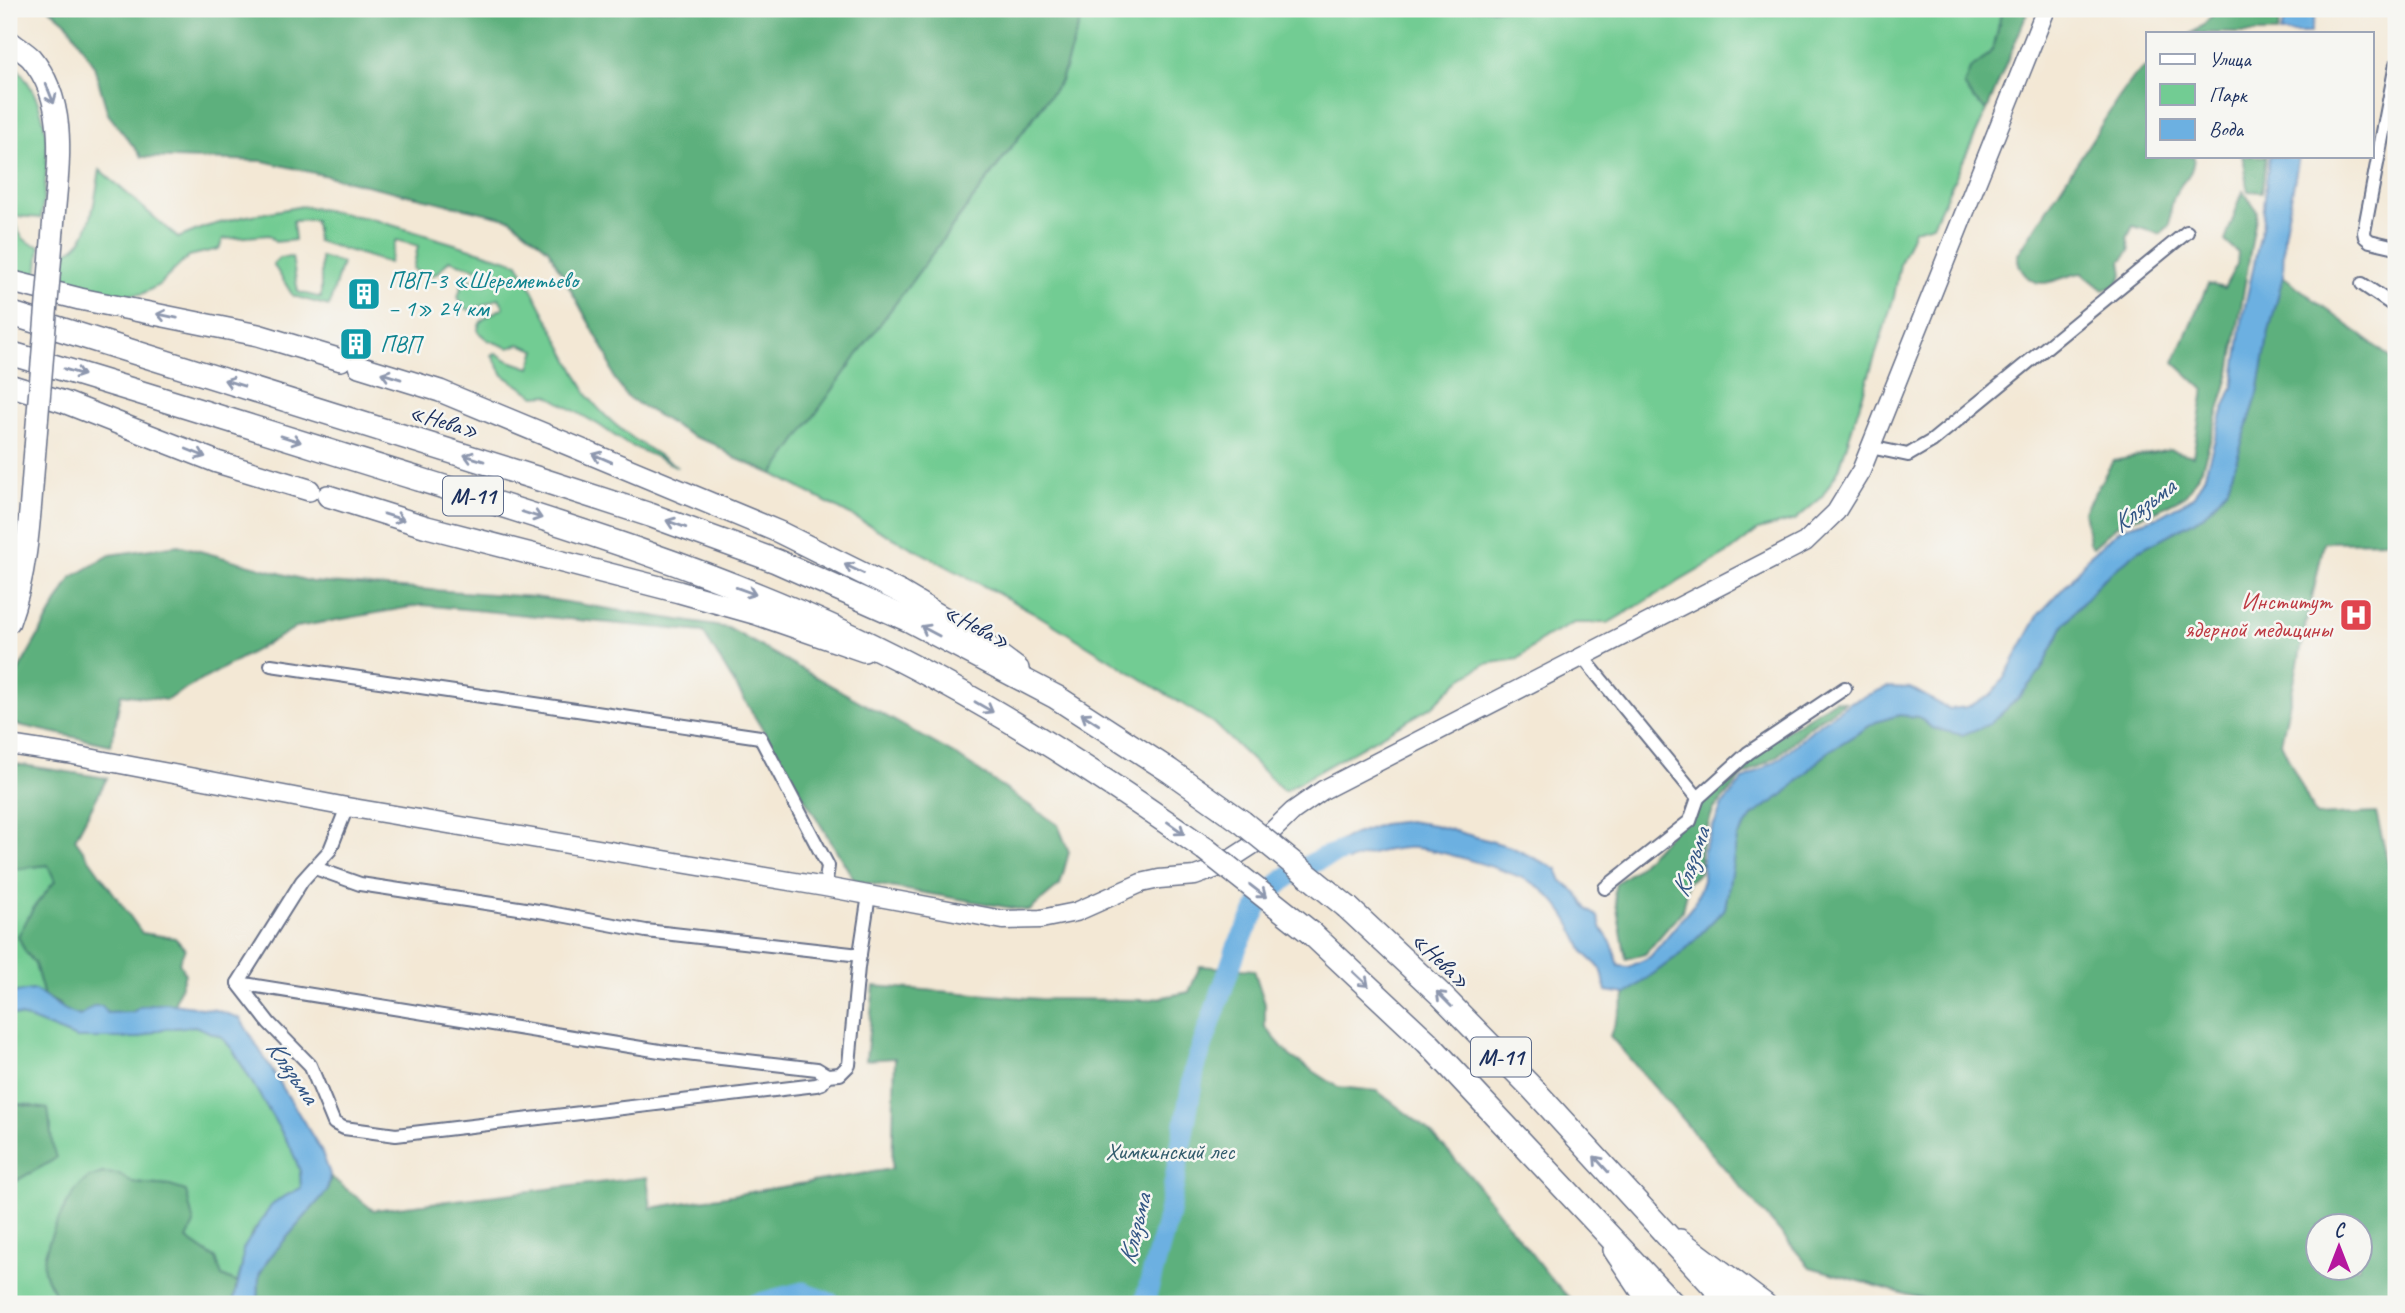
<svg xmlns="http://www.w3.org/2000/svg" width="2405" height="1313" viewBox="0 0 2405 1313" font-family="Caveat,sans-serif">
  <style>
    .green { fill: #72cc93; stroke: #467e78; stroke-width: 2 }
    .forest { fill: #5db07d; stroke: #3c706e; stroke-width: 2; fill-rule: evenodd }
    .water { fill: #6cb0e1; stroke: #4470a0; stroke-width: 2 }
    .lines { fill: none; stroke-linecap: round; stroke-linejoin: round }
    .river { stroke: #6cb0e1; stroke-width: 21 }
    .street-casing { stroke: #677088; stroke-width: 16 }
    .secondary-casing { stroke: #677088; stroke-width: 21 }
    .primary-casing { stroke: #677088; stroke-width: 24 }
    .highway-casing { stroke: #677088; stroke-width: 26 }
    .street { stroke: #fff; stroke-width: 12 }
    .secondary { stroke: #fff; stroke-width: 18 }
    .primary { stroke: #fff; stroke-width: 21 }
    .highway { stroke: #fff; stroke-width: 23 }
    .primary-bridge-casing { stroke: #677088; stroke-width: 24; stroke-linecap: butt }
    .highway-bridge-casing { stroke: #677088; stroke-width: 26; stroke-linecap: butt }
    .primary-bridge { stroke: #fff; stroke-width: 21 }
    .highway-bridge { stroke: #fff; stroke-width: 23 }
    .oneway { stroke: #8d97ae }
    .labels { text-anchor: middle; stroke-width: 5; stroke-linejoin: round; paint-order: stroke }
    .shield { fill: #f6f6f2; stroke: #5d6b8a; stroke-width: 2 }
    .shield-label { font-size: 23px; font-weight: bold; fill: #1b2f5e }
    .culture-label { font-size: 24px; fill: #0d838f; stroke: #f6f6f2; text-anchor: start }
    .street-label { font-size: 24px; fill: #1b2f5e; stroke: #f6f6f2 }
    .health-label { font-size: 24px; fill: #be3a42; stroke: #f6f6f2; text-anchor: end }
    .park-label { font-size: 24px; fill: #355e6e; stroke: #f6f6f2 }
    .water-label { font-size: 26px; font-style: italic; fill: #335685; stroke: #f6f6f2 }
  </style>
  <rect width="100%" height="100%" fill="#f6f6f2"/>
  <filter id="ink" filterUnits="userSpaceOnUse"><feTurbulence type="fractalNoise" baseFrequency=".0143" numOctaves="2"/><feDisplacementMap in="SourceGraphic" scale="14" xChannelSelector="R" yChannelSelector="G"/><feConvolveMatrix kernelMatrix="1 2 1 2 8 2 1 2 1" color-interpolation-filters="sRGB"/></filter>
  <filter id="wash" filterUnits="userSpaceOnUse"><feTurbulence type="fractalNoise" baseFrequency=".00686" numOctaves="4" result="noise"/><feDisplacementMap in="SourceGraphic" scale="28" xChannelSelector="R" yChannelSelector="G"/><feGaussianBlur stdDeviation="1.57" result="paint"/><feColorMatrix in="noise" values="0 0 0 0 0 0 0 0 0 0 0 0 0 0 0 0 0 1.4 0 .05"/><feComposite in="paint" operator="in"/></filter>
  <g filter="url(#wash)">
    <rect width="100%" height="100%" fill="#f3e8d5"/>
    <g class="green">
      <path d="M1084,9H2002C1994,41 2001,50 1970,69L1974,100L1987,110L1933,225L1914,230L1900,264L1894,297L1839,469L1821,498L1795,520L1758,530L1731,551L1608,623H1574L1544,638L1518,659L1485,664L1457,682L1433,706L1284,791L1213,723L1033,612L773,474L863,347L1061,81Z"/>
      <path d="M9,59C56,106 49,157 41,218L15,216C17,233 22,243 40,246L37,278L9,269Z"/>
      <path d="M100,170L178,238L205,227L242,217L303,206L372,219L518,263L588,396C612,428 644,446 678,467L625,443L599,425L547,395L535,396L503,375L492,355L496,353L507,360L530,368L536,350L519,344L509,348L488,340L478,332C477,318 493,314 504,307L499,298L471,311L465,308L458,297L464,278L486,285L489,273L449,260L439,272L431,276L414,270L413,269L418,246L396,240L389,263L317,241L315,220L293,221L295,240L275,242L269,235L223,239L219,249L189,256L159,285L142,294L119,295L59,282L61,252C92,251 95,194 100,170Z"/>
      <path d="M292,257L298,292L321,298V257L342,263L329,306L293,296L273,264L279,258Z"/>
      <path d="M9,862L16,869L48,865L56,881L34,907L25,951L35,964L44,996L35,990L9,993Z"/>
      <path d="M9,1014L25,1017L77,1038H138L162,1029L195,1026L222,1037L233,1050L291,1148L300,1171L301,1188L278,1200L251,1234L237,1283L222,1276L216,1259L187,1239L170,1186L133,1183L119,1174L46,1252C41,1277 49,1284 63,1304H9V1182L12,1184C26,1173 41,1169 55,1158L50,1143L51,1125L31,1105L9,1103Z"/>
    </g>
    <g class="forest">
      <path d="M50,9H1084L1061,80L863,347L773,474L735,458L714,444L692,436L627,397L614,378L607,355L548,249L511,219L263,161L142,157L108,114L94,66L67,23Z"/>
      <path d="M2002,9H2029L1987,110L1974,100L1964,85L1970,69C2001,50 1994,41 2002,9Z"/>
      <path d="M2218,9H2282L2277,33H2192L2202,26Z"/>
      <path d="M2144,68L2148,69V156H2194C2193,172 2189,175 2180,186C2171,198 2170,212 2170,225L2160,234L2133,226L2127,238L2130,251L2121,261L2123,274L2116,286L2103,290L2082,273C2070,274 2056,282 2044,283C2029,284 2016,268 2018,254L2118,99L2134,77Z"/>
      <path d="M2242,156H2266L2262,192L2248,191C2244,179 2247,167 2242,156Z"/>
      <path d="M2243,191L2257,211L2230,373L2202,468L2185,496L2156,511L2121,522L2093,547L2089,542L2084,511L2113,461L2170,450L2193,456L2204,390L2174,362L2208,284L2224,288L2237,264L2238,253L2225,241Z"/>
      <path d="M2283,276L2396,362V541L2324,542L2281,743L2316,816L2376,813L2396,896V1304H1949L1919,1298L1810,1267L1610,1036L1626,994L1684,951L1725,908L1737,838L1753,815L1784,794L1829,751L1876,722L1899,715L1919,717L1932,728L1990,724L2020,696L2041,670L2065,623L2101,581L2139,550L2202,517L2217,501L2228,486L2258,393L2269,331ZM2318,1226H2360V1268H2318Z"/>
      <path d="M178,545L312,582L535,597L728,628L954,754L1058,825L1069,852L1060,885L1029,911L855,881L703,632L422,605L297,627L166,700L121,694L111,745L9,723V680L16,675L71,578L110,555Z"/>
      <path d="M1835,700L1845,702L1810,726L1776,757L1741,777L1713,810L1700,850V872L1688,882L1682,911L1645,954L1626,959L1614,892L1616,883L1635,870L1701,801L1729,779L1767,743Z"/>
      <path d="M9,763L107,778L75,839L142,933L175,938L185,949L179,962L185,974L174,1005L165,1003L140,1008L133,1012L80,1016L64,1011L59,1004L44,996L35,964L25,951L18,936L34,907L55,881L48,865L15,869L9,862Z"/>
      <path d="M1200,966L1254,970L1265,1004V1027L1290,1056L1338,1087L1377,1091L1427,1129L1471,1177L1552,1280L1575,1304H258L259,1275L269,1258L327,1191L331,1177L373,1210L647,1177L651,1208L892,1169L895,1058L866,1060L874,986L1040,999L1147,1000L1189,992Z"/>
      <path d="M9,1103L48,1109C51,1126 50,1142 56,1158C41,1169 26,1173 12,1184L9,1182Z"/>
      <path d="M102,1173L119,1174L133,1183L170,1186L186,1191L194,1224L187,1239L216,1259L222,1276L237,1283L233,1304H63C56,1294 47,1284 44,1271C39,1252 70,1190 87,1179C91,1176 98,1175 102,1173Z"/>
    </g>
    <g class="water">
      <path d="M2288,9H2317L2310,33H2280Z"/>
      <path d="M2269,156H2299L2284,235L2283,276L2269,331L2258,393L2228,486L2217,501L2202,517L2139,550L2101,581L2065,623L2041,670L2020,696L1990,724L1962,735L1932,728L1919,717L1899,715L1876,722L1829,751L1784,794L1753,815L1737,838L1725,908L1684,951L1626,994L1606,991C1604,984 1604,975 1601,970C1596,962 1586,957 1583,950C1572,925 1559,900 1536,885C1516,872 1429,846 1406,848C1386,849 1367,855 1348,861L1334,845L1347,837L1383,824L1408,821L1434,825L1511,847L1557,869L1562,881L1577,893L1587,909L1598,917L1602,929L1612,944L1619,966L1629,967L1650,957L1695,903L1703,880V851L1722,805L1743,780L1779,759L1814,728L1851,702L1887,687L1911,688L1949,709L1967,707L1990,696L2004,678L2039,614L2071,580L2088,557L2122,528L2160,516L2193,497L2204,477L2223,411L2233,387L2243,315L2262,227Z"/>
      <path d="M35,990C50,1000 63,1011 80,1016L94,1006H102L107,1013L133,1012L140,1007L165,1003L216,1010L240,1018L321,1150L330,1174L327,1191L269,1258L259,1275L258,1304H233L242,1266L243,1249L271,1206L278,1200L301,1188L300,1171L291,1148L233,1050L222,1037L195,1026L162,1029L138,1038H77L24,1017L9,1014V993Z"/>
    </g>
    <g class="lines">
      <g class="river">
        <path d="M756,1304L803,1292L832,1304"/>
        <path d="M1144,1304L1168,1218L1195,1067L1237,947L1262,899L1287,877L1322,858L1366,843"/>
      </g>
    </g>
  </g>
  <g filter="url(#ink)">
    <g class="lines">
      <defs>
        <g id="street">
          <path d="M2396,64L2364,232L2365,237L2370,241L2396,247"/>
          <path d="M2362,284L2396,307"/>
          <path d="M1870,447L1908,455L1932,441L2187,232"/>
          <path d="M1581,655L1698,798L1748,753L1845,688"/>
          <path d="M271,665L760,737L828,866L825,887"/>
          <path d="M315,868L360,884L545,912L646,931L860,955"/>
          <path d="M1605,888L1690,821L1698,798"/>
          <path d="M238,983L660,1051L817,1069L827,1075L822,1083L816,1085L396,1135L344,1128L334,1123L310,1065L269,1023Z"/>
          <path d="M238,983L302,881L330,850L347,807"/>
          <path d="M827,1075L840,1074L849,1065L858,967L869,895"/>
        </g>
        <path id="secondary" d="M9,745L68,754L347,807L825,887L1003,920L1041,919L1076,912L1141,883L1159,879L1195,876L1217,868L1268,835L1293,811L1323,790L1805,542L1836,512L1861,471L2046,9"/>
        <g id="primary">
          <path d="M9,41C16,47 25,52 31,58C71,105 57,172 53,229"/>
          <path d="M9,281L80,299L258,335L341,360"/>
          <path d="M359,366L440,391L779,532L902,593L971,634L1018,669"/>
          <path d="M9,385L64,402L217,462L309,490"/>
          <path d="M328,496L427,527L679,592L757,614L864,651"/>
          <path d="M9,622C29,567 30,507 35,449"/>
          <path d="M1680,1240L1765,1304"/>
          <path d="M1614,1250L1650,1304"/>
        </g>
        <g id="highway">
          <path d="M9,313L539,479L650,515L776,561L909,620L1056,697L1170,771L1242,822"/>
          <path d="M9,353C145,393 280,436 415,478C563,524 712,570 852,636C977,695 1093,770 1205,849"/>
          <path d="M1347,907L1440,994L1533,1089L1730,1304"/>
          <path d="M1311,933L1427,1042L1673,1304"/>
        </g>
      </defs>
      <use href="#street" class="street-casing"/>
      <use href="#secondary" class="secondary-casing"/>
      <use href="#primary" class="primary-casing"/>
      <use href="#highway" class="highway-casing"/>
      <use href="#street" class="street"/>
      <use href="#secondary" class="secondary"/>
      <use href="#primary" class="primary"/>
      <use href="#highway" class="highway"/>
      <defs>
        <path id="primary-bridge" d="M35,449L53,229"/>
        <g id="highway-bridge">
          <path d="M1242,822L1347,907"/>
          <path d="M1205,849L1311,933"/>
        </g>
      </defs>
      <use href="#primary-bridge" class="primary-bridge-casing"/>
      <use href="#highway-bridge" class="highway-bridge-casing"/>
      <use href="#primary-bridge" class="primary-bridge"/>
      <use href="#highway-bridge" class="highway-bridge"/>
    </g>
    <defs><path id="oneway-shaft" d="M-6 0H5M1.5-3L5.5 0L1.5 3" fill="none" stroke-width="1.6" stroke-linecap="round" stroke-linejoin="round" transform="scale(1.75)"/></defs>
    <g class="oneway">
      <use href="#oneway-shaft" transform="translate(50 94) rotate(68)"/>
      <use href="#oneway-shaft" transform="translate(167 316) rotate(-168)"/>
      <use href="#oneway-shaft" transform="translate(74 372) rotate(17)"/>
      <use href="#oneway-shaft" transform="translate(391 376) rotate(-163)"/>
      <use href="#oneway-shaft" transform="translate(234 383) rotate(-163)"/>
      <use href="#oneway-shaft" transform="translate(291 439) rotate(17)"/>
      <use href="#oneway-shaft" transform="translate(196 453) rotate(22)"/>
      <use href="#oneway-shaft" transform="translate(474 458) rotate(-163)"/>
      <use href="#oneway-shaft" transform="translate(602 458) rotate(-157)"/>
      <use href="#oneway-shaft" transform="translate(532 515) rotate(18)"/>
      <use href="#oneway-shaft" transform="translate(394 517) rotate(17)"/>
      <use href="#oneway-shaft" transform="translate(676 524) rotate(-160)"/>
      <use href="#oneway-shaft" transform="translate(854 569) rotate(-154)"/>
      <use href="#oneway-shaft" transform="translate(746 591) rotate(20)"/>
      <use href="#oneway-shaft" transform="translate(930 631) rotate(-152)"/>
      <use href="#oneway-shaft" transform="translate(984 707) rotate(30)"/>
      <use href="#oneway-shaft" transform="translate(1090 719) rotate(-147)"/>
      <use href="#oneway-shaft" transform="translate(1176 828) rotate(35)"/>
      <use href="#oneway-shaft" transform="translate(1258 891) rotate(38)"/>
      <use href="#oneway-shaft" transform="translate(1361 979) rotate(43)"/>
      <use href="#oneway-shaft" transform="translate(1444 999) rotate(-135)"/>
      <use href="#oneway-shaft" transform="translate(1601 1164) rotate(-132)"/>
    </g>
  </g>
  <defs>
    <symbol id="building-square" viewBox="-11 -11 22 22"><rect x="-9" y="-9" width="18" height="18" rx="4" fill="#0f9aa8" stroke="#f6f6f2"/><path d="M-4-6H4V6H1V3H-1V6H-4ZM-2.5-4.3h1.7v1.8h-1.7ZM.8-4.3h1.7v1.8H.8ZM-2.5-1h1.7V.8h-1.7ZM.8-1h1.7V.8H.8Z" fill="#fff"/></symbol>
    <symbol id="hospital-square" viewBox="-11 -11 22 22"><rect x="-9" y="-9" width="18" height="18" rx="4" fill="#e0444e" stroke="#f6f6f2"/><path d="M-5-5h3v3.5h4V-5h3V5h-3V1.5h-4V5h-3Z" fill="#fff"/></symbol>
  </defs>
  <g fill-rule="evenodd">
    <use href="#building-square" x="345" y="275" width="38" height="38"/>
    <use href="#building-square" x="337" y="325" width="38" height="38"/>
    <use href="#hospital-square" x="2337" y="596" width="38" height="38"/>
  </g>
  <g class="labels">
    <g class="shield">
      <rect x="443" y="476.5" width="60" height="39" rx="5"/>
      <rect x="1471" y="1037.5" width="60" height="39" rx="5"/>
    </g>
    <g class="shield-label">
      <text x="473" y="504">М-11</text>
      <text x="1501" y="1065">М-11</text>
    </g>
    <g class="culture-label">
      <text x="388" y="288">ПВП-3 «Шереметьево<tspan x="388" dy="28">– 1» 24 км</tspan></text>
      <text x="380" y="352">ПВП</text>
    </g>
    <g class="street-label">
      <text transform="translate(444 421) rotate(17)" y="8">«Нева»</text>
      <text transform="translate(977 626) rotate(28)" y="8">«Нева»</text>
      <text transform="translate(1441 960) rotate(44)" y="8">«Нева»</text>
    </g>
    <g class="health-label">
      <text x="2332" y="609">Институт<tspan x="2332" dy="28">ядерной медицины</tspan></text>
    </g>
    <g class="park-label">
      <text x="1170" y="1159">Химкинский лес</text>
    </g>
    <g class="water-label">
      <text transform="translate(2143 505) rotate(-37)" y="9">Клязьма</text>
      <text transform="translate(1690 862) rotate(-71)" y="9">Клязьма</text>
      <text transform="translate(293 1071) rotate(55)" y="9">Клязьма</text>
      <text transform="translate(1134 1229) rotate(-76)" y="9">Клязьма</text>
    </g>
  </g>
  <rect width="2405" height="1313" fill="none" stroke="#f6f6f2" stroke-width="35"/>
  <rect x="2146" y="32" width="228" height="126" fill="#f6f6f2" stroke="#9ea6b7" stroke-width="2"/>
  <rect x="2160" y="54" width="35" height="10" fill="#ffffff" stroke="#9ea6b7" stroke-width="2"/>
  <text x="2209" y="66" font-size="21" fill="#1b2f5e">Улица</text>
  <rect x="2160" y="84" width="35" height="21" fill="#72cc93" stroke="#9ea6b7" stroke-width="2"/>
  <text x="2209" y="102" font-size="21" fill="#1b2f5e">Парк</text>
  <rect x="2160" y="119" width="35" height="21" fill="#6cb0e1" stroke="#9ea6b7" stroke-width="2"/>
  <text x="2209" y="136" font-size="21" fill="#1b2f5e">Вода</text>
  <g transform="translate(2339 1247)"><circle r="33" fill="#f6f6f2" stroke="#9ea6b7" stroke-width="2"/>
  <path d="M0-5L12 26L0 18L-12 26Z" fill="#b5179e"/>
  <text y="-10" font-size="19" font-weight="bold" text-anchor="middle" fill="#1b2f5e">С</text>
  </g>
</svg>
